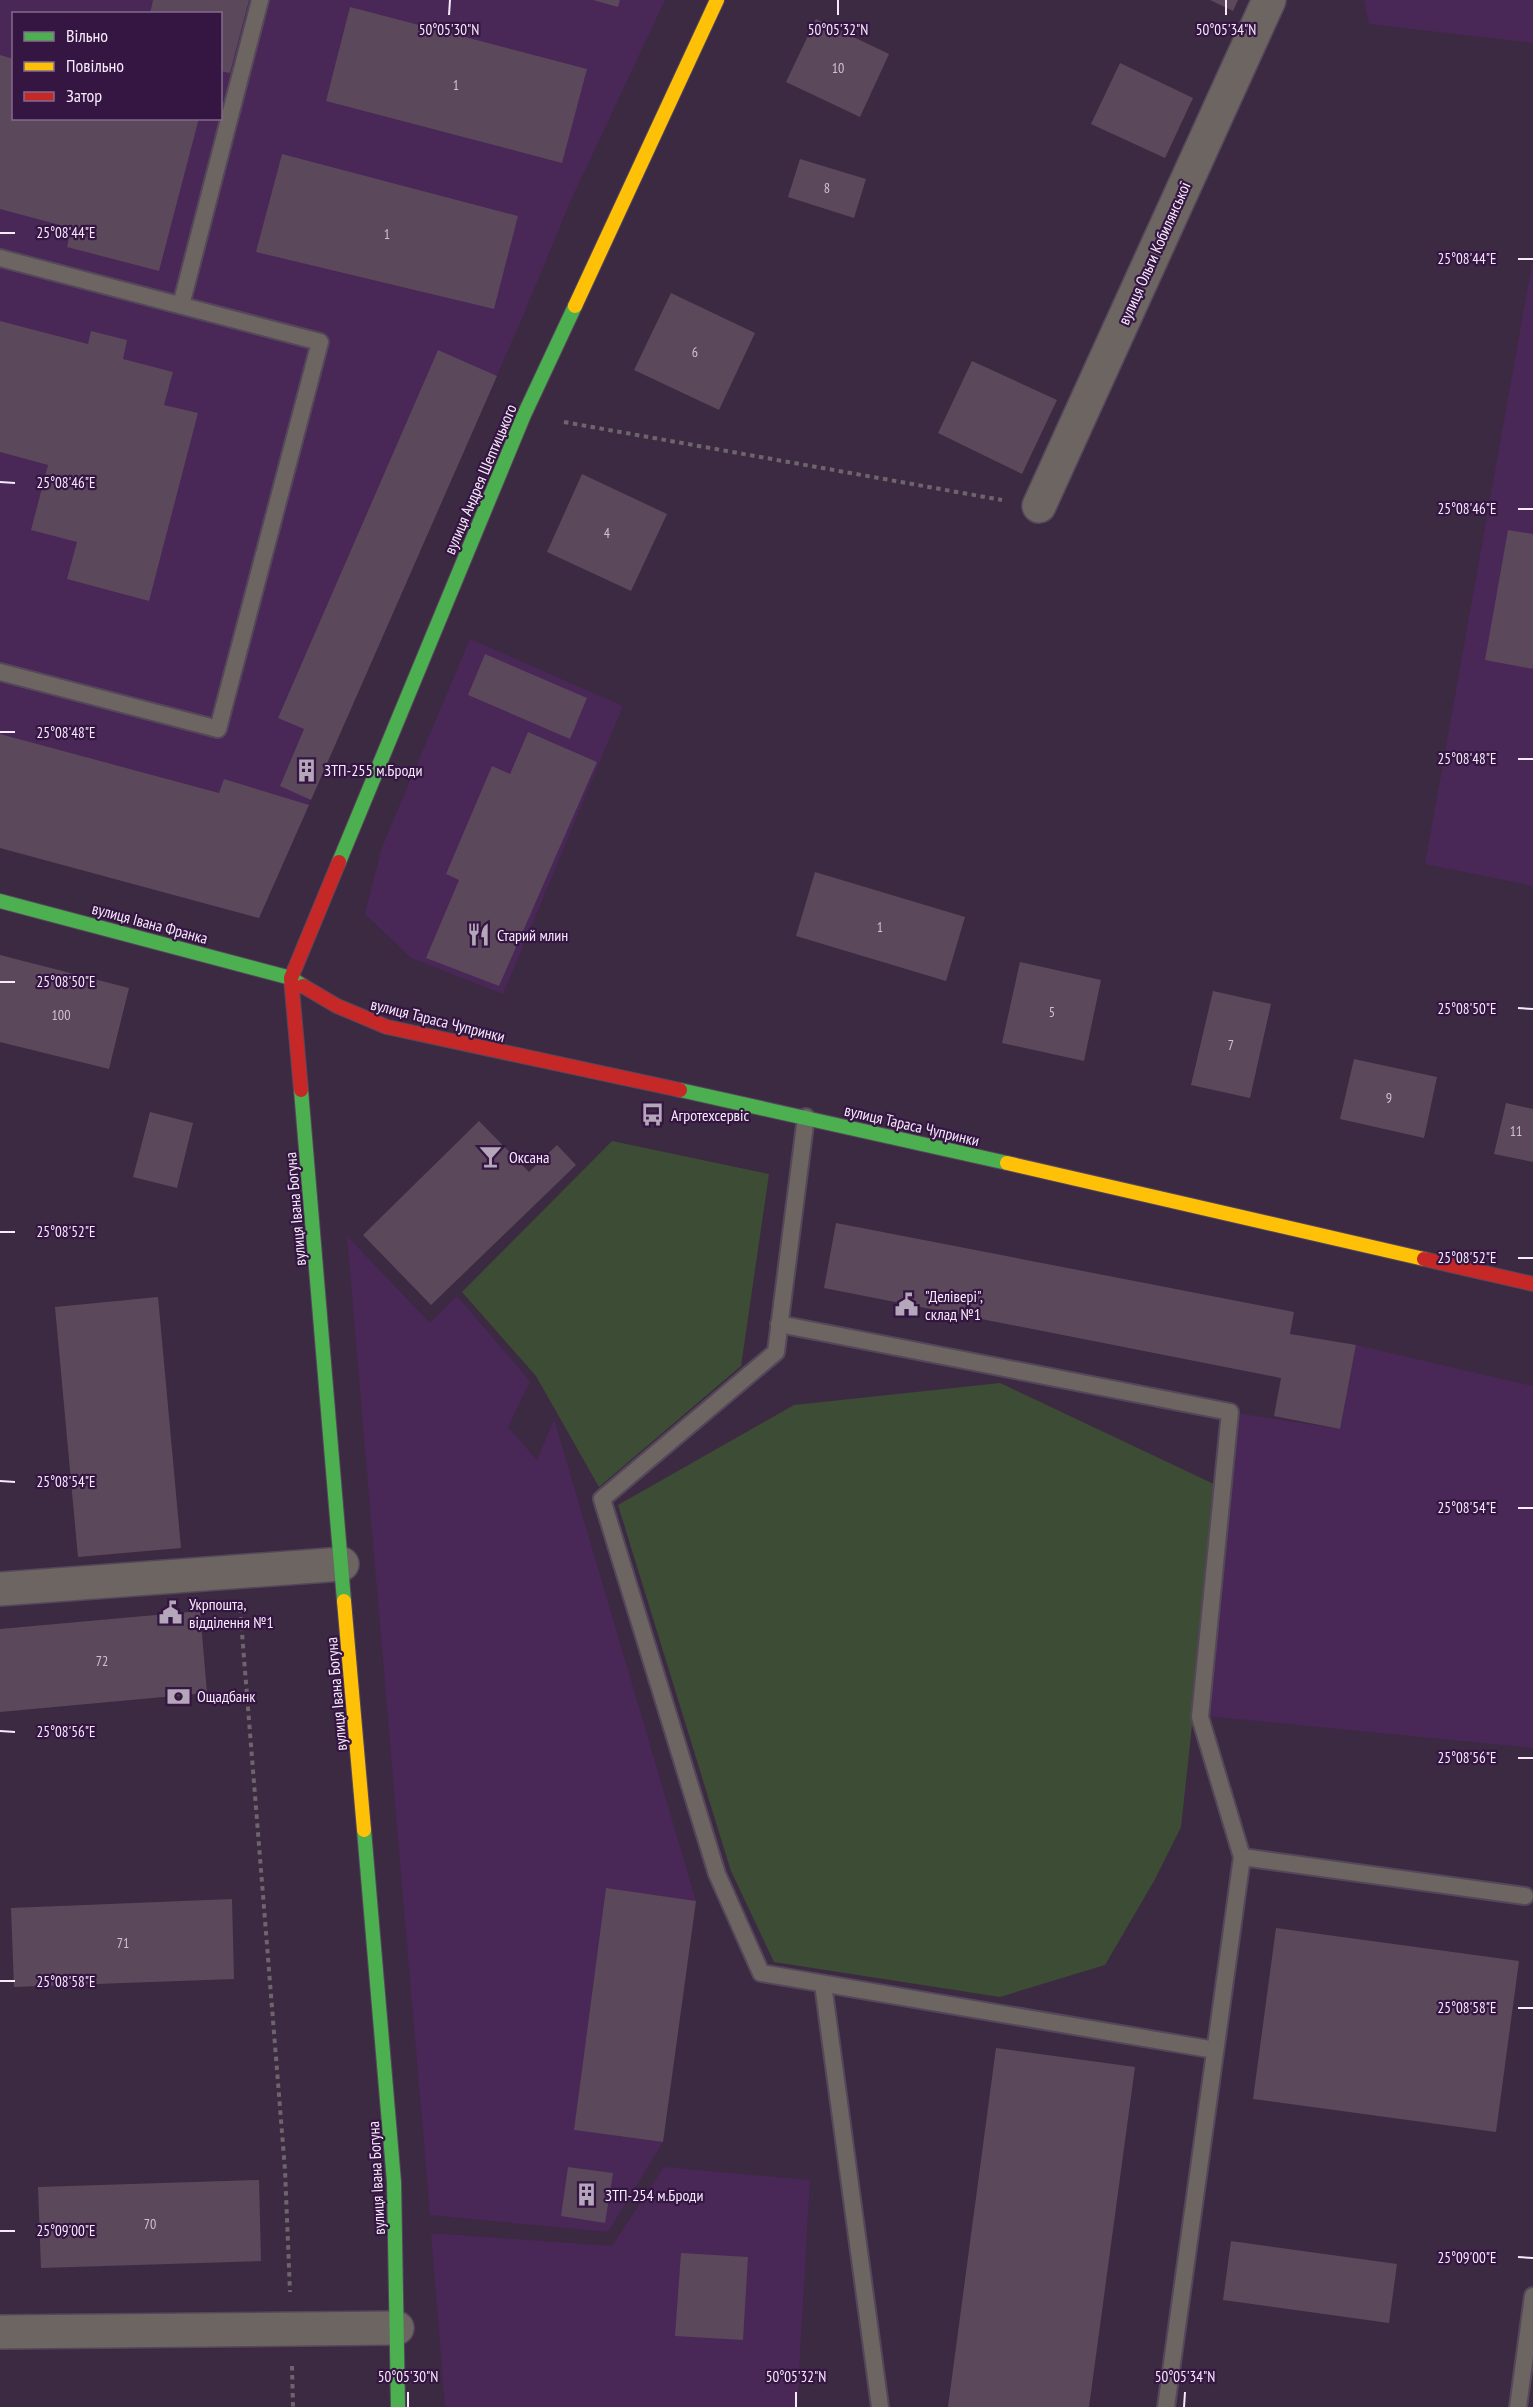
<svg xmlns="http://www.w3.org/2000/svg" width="1533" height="2407" viewBox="0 0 1533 2407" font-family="'PT Sans Narrow',sans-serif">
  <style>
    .built { fill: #492757; fill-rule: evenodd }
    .green { fill: #3d4c34 }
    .building { fill: #5b485b }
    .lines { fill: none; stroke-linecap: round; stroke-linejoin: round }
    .lane-casing { stroke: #55475a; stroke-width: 20 }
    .street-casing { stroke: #55475a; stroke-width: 36 }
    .fast-casing { stroke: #55475a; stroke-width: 16 }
    .slow-casing { stroke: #55475a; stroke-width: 16 }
    .jam-casing { stroke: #55475a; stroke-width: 16 }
    .path { stroke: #6e656b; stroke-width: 4; stroke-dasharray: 4.5 4.5; stroke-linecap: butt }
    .lane { stroke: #6c6561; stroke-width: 16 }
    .street { stroke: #6c6561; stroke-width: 33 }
    .fast { stroke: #4caf50; stroke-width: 14 }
    .slow { stroke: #ffc107; stroke-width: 14 }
    .jam { stroke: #c62828; stroke-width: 14 }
    .ticks { fill: none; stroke: #f6eafb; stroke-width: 2 }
    .labels { text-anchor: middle; stroke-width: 4.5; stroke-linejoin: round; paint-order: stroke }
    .number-label { font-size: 14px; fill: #cfc2d3 }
    .street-label { font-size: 16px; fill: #f6eafb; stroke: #351642 }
    .poi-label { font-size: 16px; fill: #f6eafb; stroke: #351642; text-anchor: start }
    .ticks-label { font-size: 15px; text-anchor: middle; fill: #f6eafb; stroke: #351642; stroke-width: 4.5; stroke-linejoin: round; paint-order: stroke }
  </style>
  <rect width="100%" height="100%" fill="#3c2a42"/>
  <g class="built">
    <path d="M0,0H665L571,200L523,316L259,918L0,848ZM14,14H220V118H14Z"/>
    <path d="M1364,0H1533V43L1369,24Z"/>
    <path d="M1533,258V886L1425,864Z"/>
    <path d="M470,639L623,706L503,994L411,958L365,914L382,847Z"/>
    <path d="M347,1236L430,1323L457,1296L530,1381L508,1427L537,1460L554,1419L696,1901L606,1889L574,2130L663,2142L608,2232L430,2215Z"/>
    <path d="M1356,1345L1533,1386V1748L1207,1716L1236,1413L1340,1429Z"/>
    <path d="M664,2167L810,2180L797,2407H445L431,2233L612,2246Z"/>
  </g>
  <g class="green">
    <path d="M612,1141L769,1174L741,1366L599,1487L536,1376L462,1292Z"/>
    <path d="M1000,1383L1218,1486L1181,1827L1154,1881L1105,1965L1000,1997L774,1962L731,1871L618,1505L794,1405Z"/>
  </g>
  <g class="building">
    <path d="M153,0H249L230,73L220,71V14H150Z"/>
    <path d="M593,0H620L618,7Z"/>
    <path d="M1210,0H1238L1233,11Z"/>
    <path d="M350,7L587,69L562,163L326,101Z"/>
    <path d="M816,19L889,54L860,117L786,82Z"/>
    <path d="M0,55L14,59V118H199L159,271L67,247L71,228L0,209Z"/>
    <path d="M1120,63L1193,98L1165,158L1091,124Z"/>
    <path d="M282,154L518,216L494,309L256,252Z"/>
    <path d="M800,159L866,179L854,218L788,197Z"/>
    <path d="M671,293L755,333L719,410L634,370Z"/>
    <path d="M0,321L88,344L91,331L127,340L123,359L173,372L164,405L198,413L149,601L67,579L77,542L31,530L48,465L0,452Z"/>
    <path d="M438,350L497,376L311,800L280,786L304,729L278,718Z"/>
    <path d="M972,361L1057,400L1022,474L938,433Z"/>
    <path d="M582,474L667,514L631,591L547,552Z"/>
    <path d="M1508,530L1533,534V669L1485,660Z"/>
    <path d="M485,654L587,698L570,739L468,695Z"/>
    <path d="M528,732L597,762L499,986L426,958L459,880L446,874L492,766L510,774Z"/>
    <path d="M0,734L219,793L224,779L309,805L259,918L0,848Z"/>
    <path d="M815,872L965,917L946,981L796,936Z"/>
    <path d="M0,955L129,988L109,1069L0,1042Z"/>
    <path d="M1020,962L1101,980L1084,1061L1002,1043Z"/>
    <path d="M1213,991L1271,1004L1250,1098L1191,1085Z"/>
    <path d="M1354,1059L1437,1077L1424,1138L1340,1119Z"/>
    <path d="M1506,1103L1533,1109V1162L1494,1154Z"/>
    <path d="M150,1112L193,1123L177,1188L133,1177Z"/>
    <path d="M479,1121L529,1172L557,1145L576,1165L431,1305L363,1235Z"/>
    <path d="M836,1223L1294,1312L1290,1334L1356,1345L1340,1429L1274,1416L1281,1378L824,1288Z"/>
    <path d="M158,1297L181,1548L78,1557L55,1307Z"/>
    <path d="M200,1611L207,1693L0,1712V1629Z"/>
    <path d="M606,1888L696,1901L663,2142L574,2130Z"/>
    <path d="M232,1899L234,1979L14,1987L11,1908Z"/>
    <path d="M1276,1928L1519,1961L1496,2132L1253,2099Z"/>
    <path d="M996,2048L1135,2067L1089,2407H948Z"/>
    <path d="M568,2167L613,2173L605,2223L561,2216Z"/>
    <path d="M259,2180L261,2261L41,2268L38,2187Z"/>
    <path d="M1231,2241L1397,2264L1389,2323L1223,2300Z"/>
    <path d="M681,2253L748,2257L743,2340L675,2336Z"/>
  </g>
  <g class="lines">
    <defs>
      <g id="lane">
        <path d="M0,258L320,342L218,729L0,672"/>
        <path d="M181,305L260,0"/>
        <path d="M806,1117L776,1352L602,1499L717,1874L761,1973L1215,2050"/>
        <path d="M779,1324L1230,1412L1200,1717L1242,1857"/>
        <path d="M823,1984L880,2407"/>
        <path d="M1166,2407L1242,1857L1525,1896"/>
        <path d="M1518,2407L1533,2296"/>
      </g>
      <g id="street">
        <path d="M1039,506L1269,0"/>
        <path d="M0,1589L342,1564"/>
        <path d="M0,2332L397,2328"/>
      </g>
      <g id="fast">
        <path d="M339,862L524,415L575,306"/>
        <path d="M0,901L291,978L303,986"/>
        <path d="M301,1090L344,1601"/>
        <path d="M680,1090L1007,1163"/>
        <path d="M364,1830L394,2182L398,2407"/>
      </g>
      <g id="slow">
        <path d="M575,306L717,0"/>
        <path d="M1007,1163L1424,1259"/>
        <path d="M344,1601L364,1830"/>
      </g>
      <g id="jam">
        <path d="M303,986L337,1006L387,1027L680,1090"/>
        <path d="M301,1090L291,978L339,862"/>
        <path d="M1424,1259L1533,1284"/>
      </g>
    </defs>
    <use href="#lane" class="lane-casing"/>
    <use href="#street" class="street-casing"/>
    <use href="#fast" class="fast-casing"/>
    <use href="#slow" class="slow-casing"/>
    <use href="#jam" class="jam-casing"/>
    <g class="path">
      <path d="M564,422L1002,500"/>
      <path d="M240,1608L285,2170L290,2292"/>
      <path d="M292,2366L293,2407"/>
    </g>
    <use href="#lane" class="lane"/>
    <use href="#street" class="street"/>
    <use href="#fast" class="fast"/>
    <use href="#slow" class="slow"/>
    <use href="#jam" class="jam"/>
  </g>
  <path class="ticks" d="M449,15L450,0M838,15V0M1226,15V0M0,233H15M1518,259H1533M0,482L15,483M1518,509H1533M0,732H15M1518,759H1533M0,982H15M1518,1008L1533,1009M0,1232H15M1518,1258H1533M0,1481L15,1482M1518,1508H1533M0,1731L15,1732M1518,1758H1533M0,1981H15M1518,2008H1533M0,2231H15M1518,2257L1533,2258M408,2407V2392M796,2407V2392M1184,2407L1185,2392"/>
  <defs>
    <symbol id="building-bare" viewBox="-9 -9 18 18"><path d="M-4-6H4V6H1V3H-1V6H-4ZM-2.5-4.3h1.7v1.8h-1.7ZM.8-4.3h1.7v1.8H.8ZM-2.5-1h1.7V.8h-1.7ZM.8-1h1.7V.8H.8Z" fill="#b5a7ba" stroke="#351642" stroke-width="2.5" paint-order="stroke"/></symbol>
    <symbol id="restaurant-bare" viewBox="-9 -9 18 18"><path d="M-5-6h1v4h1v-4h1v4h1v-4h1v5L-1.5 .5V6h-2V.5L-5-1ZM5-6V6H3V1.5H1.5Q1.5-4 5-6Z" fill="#b5a7ba" stroke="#351642" stroke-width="2.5" paint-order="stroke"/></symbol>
    <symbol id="bus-bare" viewBox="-9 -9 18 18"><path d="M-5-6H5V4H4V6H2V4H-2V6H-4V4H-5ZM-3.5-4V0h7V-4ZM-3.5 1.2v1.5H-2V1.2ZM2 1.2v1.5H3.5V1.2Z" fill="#b5a7ba" stroke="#351642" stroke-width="2.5" paint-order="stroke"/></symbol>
    <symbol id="bar-bare" viewBox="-9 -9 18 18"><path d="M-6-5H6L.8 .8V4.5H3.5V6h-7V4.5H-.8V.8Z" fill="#b5a7ba" stroke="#351642" stroke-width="2.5" paint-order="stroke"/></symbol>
    <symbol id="civic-bare" viewBox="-9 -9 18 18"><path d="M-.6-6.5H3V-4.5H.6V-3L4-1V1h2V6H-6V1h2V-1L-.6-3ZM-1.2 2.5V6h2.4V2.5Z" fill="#b5a7ba" stroke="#351642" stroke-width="2.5" paint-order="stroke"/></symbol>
    <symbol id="bank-bare" viewBox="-9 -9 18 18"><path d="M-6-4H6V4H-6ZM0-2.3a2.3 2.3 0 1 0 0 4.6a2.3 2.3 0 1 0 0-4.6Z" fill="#b5a7ba" stroke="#351642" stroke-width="2.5" paint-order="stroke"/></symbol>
  </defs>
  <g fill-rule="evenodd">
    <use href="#building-bare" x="290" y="754" width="33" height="33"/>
    <use href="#restaurant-bare" x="462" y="918" width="33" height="33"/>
    <use href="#bus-bare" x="636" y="1098" width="33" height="33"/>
    <use href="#bar-bare" x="474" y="1140" width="33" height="33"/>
    <use href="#civic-bare" x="890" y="1288" width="33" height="33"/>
    <use href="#civic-bare" x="154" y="1596" width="33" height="33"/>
    <use href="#bank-bare" x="162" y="1680" width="33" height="33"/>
    <use href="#building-bare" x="570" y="2178" width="33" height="33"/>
  </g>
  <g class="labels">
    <g class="number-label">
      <text x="838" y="73">10</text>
      <text x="456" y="90">1</text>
      <text x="827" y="193">8</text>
      <text x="387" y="239">1</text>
      <text x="695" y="357">6</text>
      <text x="607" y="538">4</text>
      <text x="880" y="932">1</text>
      <text x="1052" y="1017">5</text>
      <text x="61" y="1020">100</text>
      <text x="1231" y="1050">7</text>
      <text x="1389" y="1103">9</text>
      <text x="1516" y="1136">11</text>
      <text x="102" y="1666">72</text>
      <text x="123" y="1948">71</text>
      <text x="150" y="2229">70</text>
    </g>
    <g class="street-label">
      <text transform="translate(1154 253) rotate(-66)" y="6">вулиця Ольги Кобилянської</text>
      <text transform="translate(480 479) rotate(-67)" y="6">вулиця Андрея Шептицького</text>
      <text transform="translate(150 923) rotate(15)" y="6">вулиця Івана Франка</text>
      <text transform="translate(438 1020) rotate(14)" y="6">вулиця Тараса Чупринки</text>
      <text transform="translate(912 1125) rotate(13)" y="6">вулиця Тараса Чупринки</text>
      <text transform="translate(295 1209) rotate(-95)" y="6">вулиця Івана Богуна</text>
      <text transform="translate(336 1694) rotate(-95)" y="6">вулиця Івана Богуна</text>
      <text transform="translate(376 2178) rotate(-93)" y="6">вулиця Івана Богуна</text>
    </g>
    <g class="poi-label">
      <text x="324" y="776">ЗТП-255 м.Броди</text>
      <text x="497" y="941">Старий млин</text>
      <text x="671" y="1121">Агротехсервіс</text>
      <text x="509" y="1163">Оксана</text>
      <text x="925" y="1302">"Делівері",<tspan x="925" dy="18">склад №1</tspan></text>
      <text x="189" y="1610">Укрпошта,<tspan x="189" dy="18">відділення №1</tspan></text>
      <text x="197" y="1702">Ощадбанк</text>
      <text x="605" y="2201">ЗТП-254 м.Броди</text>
    </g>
  </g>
  <g class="ticks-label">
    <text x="449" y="35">50°05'30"N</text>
    <text x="838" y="35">50°05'32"N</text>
    <text x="1226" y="35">50°05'34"N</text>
    <text x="66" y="238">25°08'44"E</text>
    <text x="1467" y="264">25°08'44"E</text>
    <text x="66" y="488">25°08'46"E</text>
    <text x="1467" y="514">25°08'46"E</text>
    <text x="66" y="738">25°08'48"E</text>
    <text x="1467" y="764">25°08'48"E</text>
    <text x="66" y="987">25°08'50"E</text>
    <text x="1467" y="1014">25°08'50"E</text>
    <text x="66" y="1237">25°08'52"E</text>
    <text x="1467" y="1263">25°08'52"E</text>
    <text x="66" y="1487">25°08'54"E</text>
    <text x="1467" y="1513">25°08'54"E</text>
    <text x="66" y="1737">25°08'56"E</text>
    <text x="1467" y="1763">25°08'56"E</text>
    <text x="66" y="1987">25°08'58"E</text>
    <text x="1467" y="2013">25°08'58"E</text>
    <text x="66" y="2236">25°09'00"E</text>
    <text x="1467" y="2263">25°09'00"E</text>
    <text x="408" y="2382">50°05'30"N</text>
    <text x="796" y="2382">50°05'32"N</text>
    <text x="1185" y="2382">50°05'34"N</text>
  </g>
  <rect x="12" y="12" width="210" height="108" fill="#351642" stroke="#826b8c" stroke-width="1.5"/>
  <rect x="24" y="32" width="30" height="9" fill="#4caf50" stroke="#826b8c" stroke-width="1.5"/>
  <text x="66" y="42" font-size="18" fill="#f6eafb">Вільно</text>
  <rect x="24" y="62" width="30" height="9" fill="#ffc107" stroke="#826b8c" stroke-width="1.5"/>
  <text x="66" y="72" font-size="18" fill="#f6eafb">Повільно</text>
  <rect x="24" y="92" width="30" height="9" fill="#c62828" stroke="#826b8c" stroke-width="1.5"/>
  <text x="66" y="102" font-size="18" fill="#f6eafb">Затор</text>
</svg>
